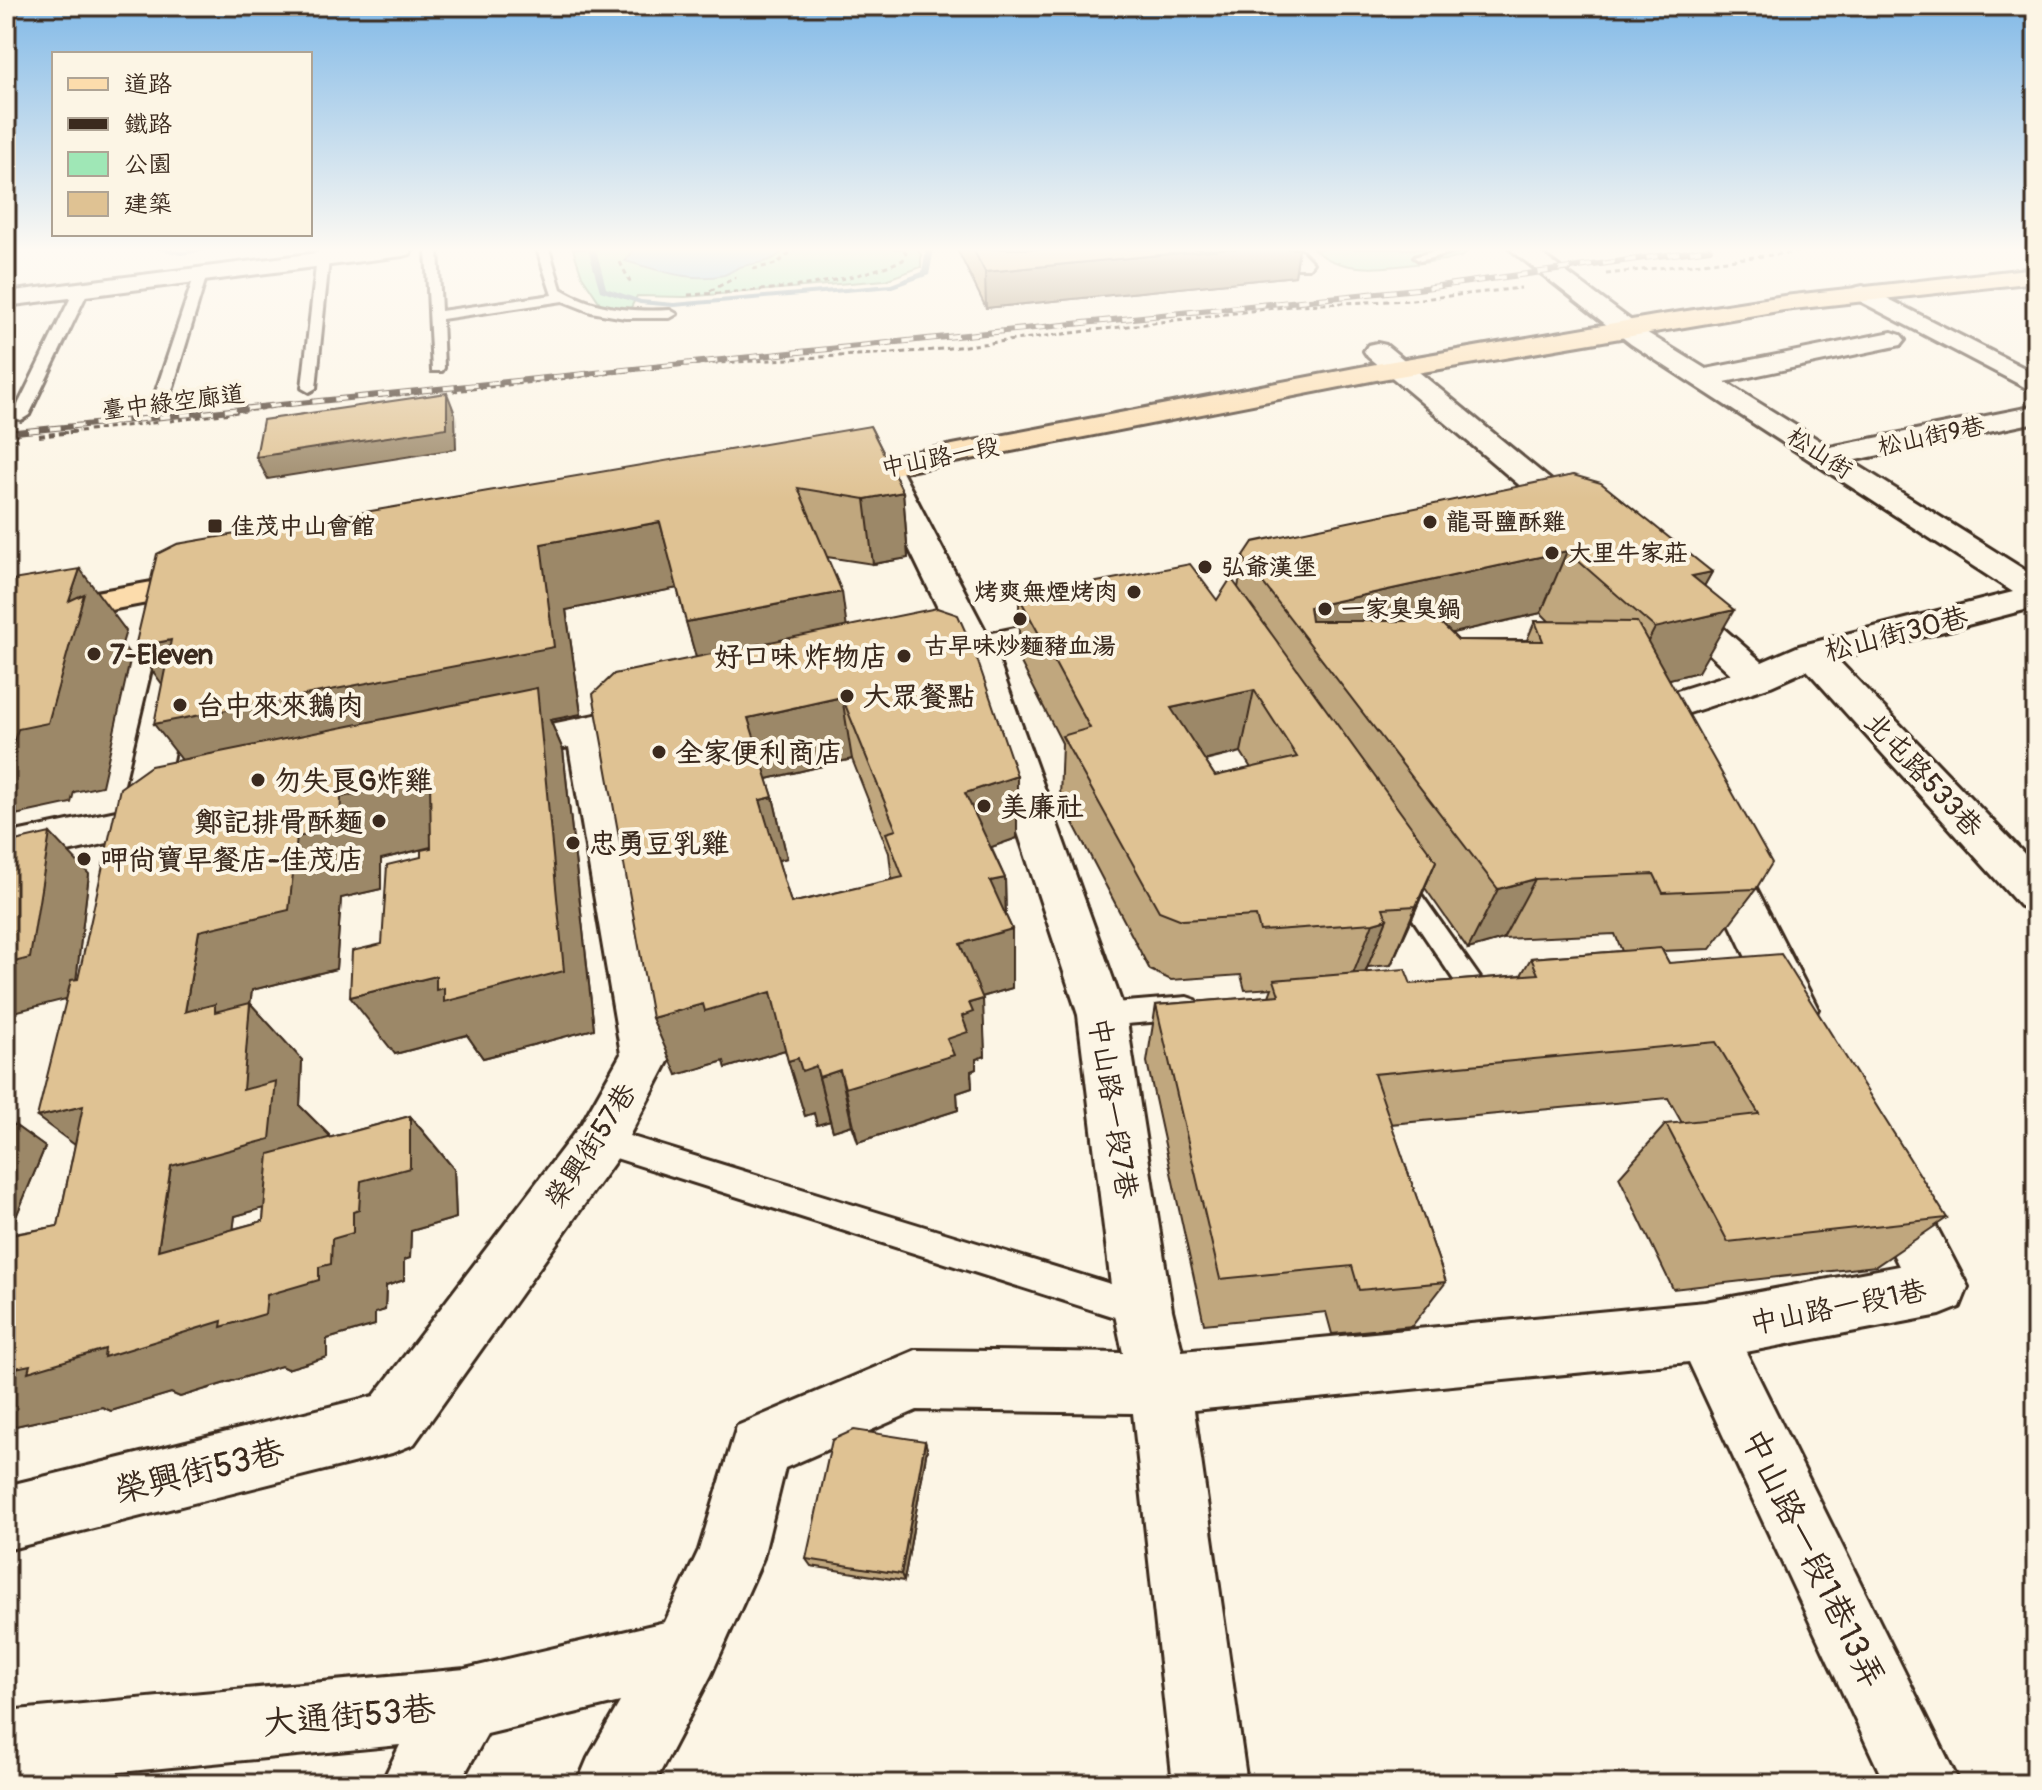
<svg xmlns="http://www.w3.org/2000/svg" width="2042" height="1790" viewBox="0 0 2042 1790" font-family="Pangolin,'LXGW WenKai TC',sans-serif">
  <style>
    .green { fill: #9fe7b6; stroke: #6d886a; stroke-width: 2 }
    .water { fill: #87c1e6; stroke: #698596; stroke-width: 2 }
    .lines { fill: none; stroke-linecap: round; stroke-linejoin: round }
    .stream { fill: #698596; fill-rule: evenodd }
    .lane-casing { stroke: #3b2a1e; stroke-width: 6 }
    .street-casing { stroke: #3b2a1e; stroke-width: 6 }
    .primary-casing { stroke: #3b2a1e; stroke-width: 6 }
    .path-far1 { stroke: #3b2a1e; stroke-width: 3; stroke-dasharray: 5 4; stroke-linecap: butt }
    .path { stroke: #3b2a1e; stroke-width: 4; stroke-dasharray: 6 4; stroke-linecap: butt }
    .lane { fill: #fcf5e5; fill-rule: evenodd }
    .street { fill: #fcf5e5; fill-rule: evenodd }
    .primary { fill: #fcdcac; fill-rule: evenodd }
    .rail-casing { stroke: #3b2a1e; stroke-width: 6 }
    .rail { stroke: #fcf5e5; stroke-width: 4; stroke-dasharray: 11; stroke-linecap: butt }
    .wall { fill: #c0a77e; stroke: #3b2a1e; stroke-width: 2; fill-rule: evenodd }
    .shaded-wall { fill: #9c8867; stroke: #3b2a1e; stroke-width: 2 }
    .building { fill: #dfc293; stroke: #3b2a1e; stroke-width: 2; fill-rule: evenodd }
    .poi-dot { fill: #3b2a1e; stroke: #fcf5e5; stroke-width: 3 }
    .labels { text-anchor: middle; stroke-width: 8; stroke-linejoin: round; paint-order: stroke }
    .far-street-label { font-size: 24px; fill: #3b2a1e; stroke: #fcf5e5 }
    .far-poi-label { font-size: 24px; font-weight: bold; fill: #3b2a1e; stroke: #fcf5e5; text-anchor: start }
    .street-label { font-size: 28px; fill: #3b2a1e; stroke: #fcf5e5 }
    .poi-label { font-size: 28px; font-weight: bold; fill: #3b2a1e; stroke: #fcf5e5; text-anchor: start }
    .near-street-label { font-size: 34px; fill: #3b2a1e; stroke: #fcf5e5 }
  </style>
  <rect width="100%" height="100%" fill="#fcf5e5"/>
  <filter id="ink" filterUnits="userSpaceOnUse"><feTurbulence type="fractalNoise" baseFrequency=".0125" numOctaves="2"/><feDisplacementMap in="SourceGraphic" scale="16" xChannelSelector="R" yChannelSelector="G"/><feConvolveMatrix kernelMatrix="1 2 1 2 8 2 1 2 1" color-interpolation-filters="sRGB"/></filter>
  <g filter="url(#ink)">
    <g class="green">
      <path d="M573,249H917L921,255V267L885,280L685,297L637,296L628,313L604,309L582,276Z"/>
      <path d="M1314,249H1469V250L1463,256L1452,259C1412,263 1347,281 1314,249Z"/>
    </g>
    <path class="water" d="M635,249H785C771,265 758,261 740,267C735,269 730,273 724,275C691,283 656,269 625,261Z"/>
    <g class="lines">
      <g class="stream">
        <path d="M156,249L181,251L218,249L181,255Z"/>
        <path d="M588,249H596L606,288L641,300L674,303L891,284L922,272L926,249H934L929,275L892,288L674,307L640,304L600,291Z"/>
      </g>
      <defs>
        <g id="lane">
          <path d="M318,249H330L316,388L309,392L302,388Z"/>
          <path d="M426,249H438L441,311L552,295L537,249H549L561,289C595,309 631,312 670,310L677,314L670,318H625L591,312L563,301L442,319L444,368L442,371H432Z"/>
          <path d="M1441,249H1464L1420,261L1414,257Z"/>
          <path d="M201,270L207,274L171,394L168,397H158L155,394L195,274Z"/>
          <path d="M82,285L89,289L29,415L21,420L16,418L13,415L75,289Z"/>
          <path d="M1400,873L1408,876L1480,978L1484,985L1480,992L1471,995L1462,992L1392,888L1388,882L1392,876Z"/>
          <path d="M1187,997L1196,1000L1200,1008L1196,1016L1187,1019L1102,1026L1093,1023L1089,1015L1093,1007L1102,1004Z"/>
          <path d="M600,1127L1143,1294L1154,1299L1159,1310L1154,1321L1143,1326L600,1153L590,1149L586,1140L590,1131Z"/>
        </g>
        <g id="street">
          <path d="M349,249H413L410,254L402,256L6,306V292Z"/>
          <path d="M1275,249H1299L1313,263L1309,268H1293Z"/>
          <path d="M1510,249H1535L1649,334L1706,369L1892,332L1901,335L1905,340L1901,345L1725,382L1830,447L2036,406V422L1851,461L2036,577V607L1837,659L2036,866V911L2020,906L1807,670L1771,686L1677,717L1687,742L1681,751L1667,755L1653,751L1636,711L1642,702L1731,674L1660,608L1655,601L1660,594L1672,591L1684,594L1762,662L1799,646L2013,592L1631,344Z"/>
          <path d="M1863,286L2036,374V393L1854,298L1851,293L1854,288Z"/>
          <path d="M1377,343L1386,345L1592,514L1597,521L1592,528L1581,531L1570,528L1368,357L1364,351L1368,345Z"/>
          <path d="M885,459L896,462L900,468L987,634L1076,615L1088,618L1094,626L1088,634L996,654L1126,1015L1172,1310L1182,1351L1705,1302L1899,1266L1860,1187L1868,1169L1887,1162L1906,1169L1968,1287L1960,1307L1940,1315L1746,1352L1960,1784H1885L1689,1362L1194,1410L1247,1784H1173L1133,1413L917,1410L785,1468L763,1558L753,1581L711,1675L654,1784H577L588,1758L620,1702L487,1734L459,1784H381L400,1745L6,1783V1711L465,1669L665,1622L699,1550L737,1426L916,1350L1123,1353L1114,1310L1078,1015L962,662L913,673L900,669L895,661L900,653L954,641L870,468L874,462Z"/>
          <path d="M172,658L185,662L190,670L164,801L172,799L187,803L193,814L187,825L6,866V834L121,810L154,670L159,662Z"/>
          <path d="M658,702L671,706L677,715L671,724L606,739L671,1056L618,1157L414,1444L392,1453L6,1550V1486L374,1396L582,1123L621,1054L569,747L498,761L484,757L478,748L484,739L498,735Z"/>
          <path d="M1717,836L1732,841L1811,995L1818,1009L1811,1023L1794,1029L1777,1023L1696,852L1702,841Z"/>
        </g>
        <g id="primary">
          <path d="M2036,268V282L1784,310L1655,332L1376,380L832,486L821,483L817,477L821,471L832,468L1376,364L1655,316L1784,296Z"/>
          <path d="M208,572L220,575L225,582L220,589L6,630V608Z"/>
        </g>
      </defs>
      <use href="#lane" class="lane-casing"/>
      <use href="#street" class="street-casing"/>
      <use href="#primary" class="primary-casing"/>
      <g class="path-far1">
        <path d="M620,262L632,286"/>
        <path d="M753,269L776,264L795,249"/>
        <path d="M1606,274L1823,249"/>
        <path d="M710,291L736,277"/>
        <path d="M688,295C762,290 834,288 903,260L906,253L903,249"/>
        <path d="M453,391L684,365L925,351L1299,305L1412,300L1521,288"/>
        <path d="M333,400L423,393"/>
        <path d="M170,421L291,405"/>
        <path d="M62,433L160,422"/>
      </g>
      <path class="path" d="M39,436L79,431"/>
      <use href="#lane" class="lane"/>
      <use href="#street" class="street"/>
      <use href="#primary" class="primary"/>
      <defs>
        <path id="rail" d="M6,433L1417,289L1710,249"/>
      </defs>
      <use href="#rail" class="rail-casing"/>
      <use href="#rail" class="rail"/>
    </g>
    <g class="wall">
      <path d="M957,249H1299L1295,276L986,308Z"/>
      <path d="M870,426L903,492L908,558L873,564L827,557L846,626L1017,776V838L991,847L1005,878L1006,916L1012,929V988L982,997L985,1056L976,1059V1069L971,1071L972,1088L957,1093L958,1110L858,1142L852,1125L833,1131L830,1121L817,1125L814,1113L805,1116L785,1050L726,1068L724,1061L677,1075L696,657L677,588L566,610L581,714L550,720L563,750L594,1029L483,1058L467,1035L395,1054L382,944L421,857L431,847L381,859V889L341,898L336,969L252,990L250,1003L302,1060L300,1106L329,1135L328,1138L410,1116L454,1169L456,1218L411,1231L410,1258L404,1260V1280L386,1286L385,1310L375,1313V1325L327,1339V1357L287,1369L281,1366L180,1397L171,1393L111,1411L102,1407L11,1427L6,1425V1119L45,1147L8,1235L58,1226L75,1145L66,999L89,874L76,979H78L182,759L154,724ZM852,759L889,853L892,880L791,903L778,860L787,858L773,797L767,779ZM264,1208L263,1221L233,1229L235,1216Z"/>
      <path d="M1573,475L1712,572L1704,586L1698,672L1669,679L1756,889L1710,949L1662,951L1669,963L1947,1218L1876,1266L1673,1289L1619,1177L1666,1124L1682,1123L1668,1098L1391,1124L1446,1282L1412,1326L1332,1334L1326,1312L1204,1324L1147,1062L1156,1005L1269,996L1272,988L1245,990L1241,975L1171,980L1150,970L1060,798L1062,743L1019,659V597L1217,600L1238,588L1243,557ZM1541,613L1550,622L1535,621L1527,640H1458L1451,633ZM1241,752L1251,768L1215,776L1205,761ZM1425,888L1468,949L1503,939L1615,934L1622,951L1531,958L1521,975L1411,984L1366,972L1368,967L1391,965Z"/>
      <path d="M925,1441L927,1449L904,1581L811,1566L806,1559Z"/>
    </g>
    <g class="shaded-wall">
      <path d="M1221,249H1299L1295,276L986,308L985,272Z"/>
      <path d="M447,393L455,414L456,449L268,479L256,457Z"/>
      <path d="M903,492L908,558L873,564L865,499Z"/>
      <path d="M660,522L678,588L566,610L581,714L550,720L563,750L594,1029L483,1058L467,1035L395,1054L350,997L436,976L540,723L206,791L154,724L541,544Z"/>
      <path d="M1567,551L1541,613L1324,662L1303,634L1309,607Z"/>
      <path d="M80,569L126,631L122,644L131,656L102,786L74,792L71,803L6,817V742L18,729L69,601Z"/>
      <path d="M1712,572L1685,621L1734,610L1698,672L1622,691L1655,628L1692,576Z"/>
      <path d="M842,592L851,659L705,689L686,622Z"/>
      <path d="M171,640L184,714L135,647Z"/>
      <path d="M1254,690L1241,752L1163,770L1171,708Z"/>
      <path d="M842,697L852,759L763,780L748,718Z"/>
      <path d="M1017,776V838L969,855L965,793Z"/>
      <path d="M430,778L464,839L381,859V889L341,898L336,969L252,990L246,1037L250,1003L302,1060L300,1106L329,1135L325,1191L235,1216L225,1297L158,1250L171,1166L243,1090L185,1012L199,931L297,837L341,797Z"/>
      <path d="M773,797L787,858L775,861L760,800Z"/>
      <path d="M50,833L89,874L74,997L6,1014V964Z"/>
      <path d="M1436,861L1411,921L1391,965L1416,906Z"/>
      <path d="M1005,878L1006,930L1012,929V988L964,1002L960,944L990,881Z"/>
      <path d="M1535,879L1503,939L1468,949L1498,889Z"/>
      <path d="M1387,919L1363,978L1350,982L1373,923Z"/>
      <path d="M771,992L788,1049L726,1068L724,1061L677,1075L652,1018L703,1004Z"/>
      <path d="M983,999L985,1056L976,1059V1069L971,1071L972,1088L957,1093L958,1110L858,1142L845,1088L947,1039L969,1003Z"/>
      <path d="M798,1058L816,1066L830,1121L817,1125L814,1113L805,1116L788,1061Z"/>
      <path d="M840,1070L852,1125L833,1131L819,1077Z"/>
      <path d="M83,1106L109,1170L37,1117Z"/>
      <path d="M410,1116L454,1169L456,1218L411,1231L410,1258L404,1260V1280L386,1286L385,1310L375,1313V1325L327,1339V1357L287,1369L281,1366L180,1397L171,1393L111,1411L102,1407L11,1427L6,1425V1370L267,1295L319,1267L332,1239L353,1212L361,1181Z"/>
      <path d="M6,1119L45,1147L6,1241Z"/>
      <path d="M925,1441L927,1449L904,1581L901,1574Z"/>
    </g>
    <g class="building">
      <path d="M973,249H1221L985,272Z"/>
      <path d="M447,393V428L256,457L263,420Z"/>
      <path d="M870,426L903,492L865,499L798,488L842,592L686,622L660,522L541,544L554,647L154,724L171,640L135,647L157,554L177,544Z"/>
      <path d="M1573,475L1601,483L1712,572L1692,576L1734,610L1655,628L1567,551L1309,607L1311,621H1439L1458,640L1543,641L1535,621L1637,622L1772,863L1756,889L1663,893L1654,874L1535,879L1498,889L1243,557L1253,542Z"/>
      <path d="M1190,564L1217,600L1231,578L1436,861L1416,906L1383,908L1387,919L1373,923L1260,931L1256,916L1182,920L1159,911L1062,736L1090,728L1019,597ZM1254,690L1297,757L1215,776L1171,708Z"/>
      <path d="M80,569L69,601L84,594L48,723L18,729L14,741L6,742V581Z"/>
      <path d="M937,608L958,615L975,653L1017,776L965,793L1005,878L990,881L1012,929L960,944L983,999L969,1003L973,1012L962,1016L968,1032L947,1039L954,1055L845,1088L840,1070L819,1077L816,1066L802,1071L798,1058L788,1061L771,992L705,1011L703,1004L652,1018L593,694L614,674ZM842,697L896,830L886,833L903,877L791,903L760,800L773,797L748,718Z"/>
      <path d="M537,688L564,971L444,1002V988L436,990V976L350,997L352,951L382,944L387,865L421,857V850L431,848L430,778L341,797L340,828L297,837L289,910L199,931L185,1012L215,1004V1012L250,1003L243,1090L276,1081L270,1139L171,1166L158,1250L263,1221L269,1154L410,1116V1168L361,1181L359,1210L353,1212V1233L332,1239L331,1264L319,1267V1280L267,1295L265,1314L221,1327L222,1321L104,1357L105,1349L28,1372L30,1365L6,1370V1236L58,1226L83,1106L37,1117L71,980L78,979L120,788L151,766Z"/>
      <path d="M50,833L30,958L6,964V843Z"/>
      <path d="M1661,948L1669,963L1781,954L1947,1218L1728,1242L1666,1124L1759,1114L1716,1042L1374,1074L1446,1282L1359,1290L1352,1266L1220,1279L1156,1005L1279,995L1274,980L1405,969L1411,984L1538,974L1531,958Z"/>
      <path d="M854,1430L925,1441L901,1574L806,1559L832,1440Z"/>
    </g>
  </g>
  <linearGradient id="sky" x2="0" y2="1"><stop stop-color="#81b9e7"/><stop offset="0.5" stop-color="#fefaf3"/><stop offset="1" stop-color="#fefaf3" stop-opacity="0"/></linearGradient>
  <rect width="2042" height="499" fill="url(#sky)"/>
  <g class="poi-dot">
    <circle cx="1430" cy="522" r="8"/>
    <rect x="207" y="518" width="16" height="16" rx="4"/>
    <circle cx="1552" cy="553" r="8"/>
    <circle cx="1205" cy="567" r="8"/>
    <circle cx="1134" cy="592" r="8"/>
    <circle cx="1325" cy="609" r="8"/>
    <circle cx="1020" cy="619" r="8"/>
    <circle cx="94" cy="654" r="8"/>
    <circle cx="904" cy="656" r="8"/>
    <circle cx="847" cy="696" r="8"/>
    <circle cx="180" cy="705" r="8"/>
    <circle cx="659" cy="752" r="8"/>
    <circle cx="258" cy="780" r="8"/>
    <circle cx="984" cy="806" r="8"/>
    <circle cx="379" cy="821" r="8"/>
    <circle cx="573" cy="843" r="8"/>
    <circle cx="84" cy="859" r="8"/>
  </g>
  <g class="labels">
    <g class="far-street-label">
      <text transform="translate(173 402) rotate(-7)" y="8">臺中綠空廊道</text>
      <text transform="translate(1931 436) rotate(-12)" y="8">松山街9巷</text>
      <text transform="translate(1820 453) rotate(33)" y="8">松山街</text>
      <text transform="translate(940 457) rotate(-11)" y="8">中山路一段</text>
    </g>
    <g class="far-poi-label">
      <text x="1446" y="530">龍哥鹽酥雞</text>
      <text x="231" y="534">佳茂中山會館</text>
      <text x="1568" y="561">大里牛家莊</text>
      <text x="1221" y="575">弘爺漢堡</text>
      <text x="1118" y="600" text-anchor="end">烤爽無煙烤肉</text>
      <text x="1341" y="617">一家臭臭鍋</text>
      <text x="1020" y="654" text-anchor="middle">古早味炒麵豬血湯</text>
    </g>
    <g class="street-label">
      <text transform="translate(1896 633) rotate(-14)" y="10">松山街30巷</text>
      <text transform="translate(1924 774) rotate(47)" y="10">北屯路533巷</text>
      <text transform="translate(1114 1108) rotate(81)" y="10">中山路一段7巷</text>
      <text transform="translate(590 1145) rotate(-57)" y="10">榮興街57巷</text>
      <text transform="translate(1838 1306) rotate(-11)" y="10">中山路一段1巷</text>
    </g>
    <g class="poi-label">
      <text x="110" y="664">7-Eleven</text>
      <text x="888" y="666" text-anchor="end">好口味 炸物店</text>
      <text x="863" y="706">大眾餐點</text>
      <text x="196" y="715">台中來來鵝肉</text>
      <text x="675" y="762">全家便利商店</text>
      <text x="274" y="790">勿失良G炸雞</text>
      <text x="1000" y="816">美廉社</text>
      <text x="363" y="831" text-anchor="end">鄭記排骨酥麵</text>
      <text x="589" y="853">忠勇豆乳雞</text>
      <text x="100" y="869">呷尚寶早餐店-佳茂店</text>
    </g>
    <g class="near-street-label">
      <text transform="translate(199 1470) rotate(-14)" y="12">榮興街53巷</text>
      <text transform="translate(1814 1558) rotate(64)" y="12">中山路一段1巷13弄</text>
      <text transform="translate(349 1715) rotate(-5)" y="12">大通街53巷</text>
    </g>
  </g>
  <rect width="2042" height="1790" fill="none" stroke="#fcf5e5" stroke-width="32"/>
  <rect x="16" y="16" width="2010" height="1758" fill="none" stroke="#3b2a1e" stroke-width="3" filter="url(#ink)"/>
  <rect x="52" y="52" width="260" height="184" fill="#fcf5e5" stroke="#afa495" stroke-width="2"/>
  <rect x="68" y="78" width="40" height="12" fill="#fcdcac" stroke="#afa495" stroke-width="2"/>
  <text x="124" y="92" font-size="24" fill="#3b2a1e">道路</text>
  <rect x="68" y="118" width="40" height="12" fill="#3b2a1e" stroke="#afa495" stroke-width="2"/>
  <text x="124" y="132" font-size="24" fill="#3b2a1e">鐵路</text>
  <rect x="68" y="152" width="40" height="24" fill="#9fe7b6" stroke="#afa495" stroke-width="2"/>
  <text x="124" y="172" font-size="24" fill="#3b2a1e">公園</text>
  <rect x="68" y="192" width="40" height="24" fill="#dfc293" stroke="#afa495" stroke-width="2"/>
  <text x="124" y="212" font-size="24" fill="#3b2a1e">建築</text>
</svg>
